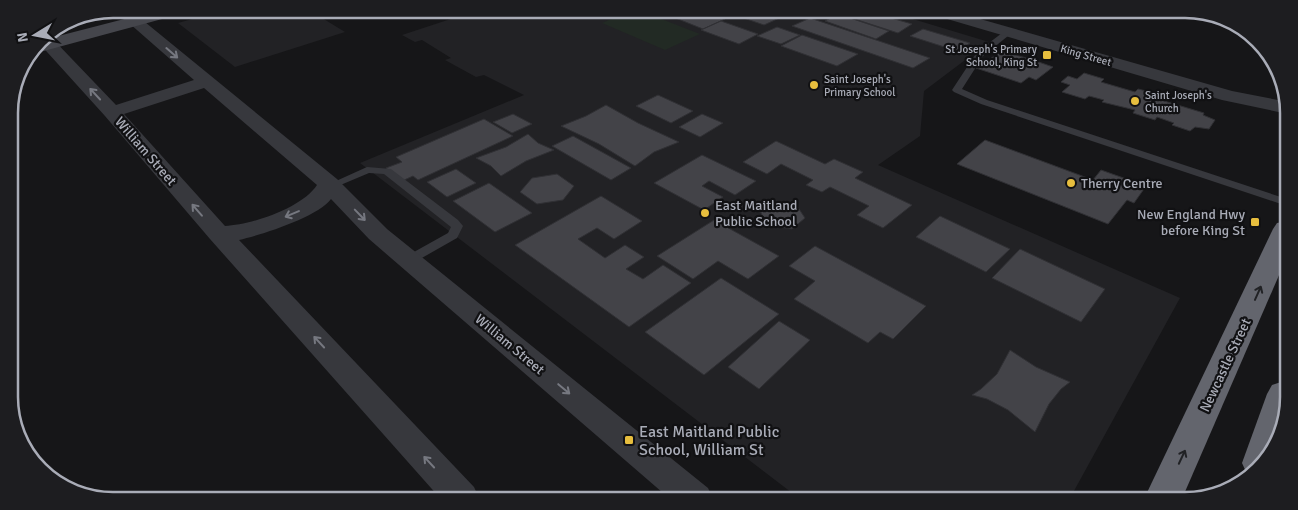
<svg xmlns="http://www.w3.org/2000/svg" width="1298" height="510" viewBox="0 0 1298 510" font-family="Signika,sans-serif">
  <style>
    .built { fill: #222225 }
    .green { fill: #222a24 }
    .building { fill: #434348; stroke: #303034 }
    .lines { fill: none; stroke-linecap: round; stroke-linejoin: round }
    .lane { fill: #37383d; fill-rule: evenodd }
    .street { fill: #37383d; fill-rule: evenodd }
    .secondary { fill: #45464c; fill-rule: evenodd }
    .highway { fill: #63656d; fill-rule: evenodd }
    .oneway { stroke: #767880 }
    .oneway2 { stroke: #212225 }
    .poi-dot { fill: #e7be3e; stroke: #111113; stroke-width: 2 }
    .labels { text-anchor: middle; stroke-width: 4.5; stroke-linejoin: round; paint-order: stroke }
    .far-poi-label { font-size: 11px; fill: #a9acb7; stroke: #111113; text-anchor: start }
    .far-street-label { font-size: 11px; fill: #a9acb7; stroke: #111113 }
    .street-label { font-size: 14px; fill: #a9acb7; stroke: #111113 }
    .poi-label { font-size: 14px; fill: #a9acb7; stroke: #111113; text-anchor: start }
    .near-poi-label { font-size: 16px; fill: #a9acb7; stroke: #111113; text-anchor: start }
    .rim { fill: none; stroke: #a9acb7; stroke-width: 2.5 }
  </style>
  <rect width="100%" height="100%" fill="#161618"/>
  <g class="built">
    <path d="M228,9L309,10L345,32L235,67L178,23Z"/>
    <path d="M475,11L893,13L989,42L924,91L920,136L878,165L1180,298L1069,500L800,499L360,163L524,95L484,75L476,77L445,60L451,58L422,40L415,42L402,35Z"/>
  </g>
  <path class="green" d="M630,11H641L700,34L665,50L602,23Z"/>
  <g class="building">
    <path d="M676,12H705L725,19L703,29L668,15Z"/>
    <path d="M726,12H777L786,15L764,25Z"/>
    <path d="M841,12L874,13L912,24L898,33L839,14Z"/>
    <path d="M838,14L889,31L876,39L825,21Z"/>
    <path d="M810,18L930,58L913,68L792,26Z"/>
    <path d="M721,21L758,34L739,44L701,30Z"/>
    <path d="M777,27L800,35L781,44L757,36Z"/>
    <path d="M923,29L970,43L957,51L910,36Z"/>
    <path d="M802,35L858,54L837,66L781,46Z"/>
    <path d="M1002,51L1033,60L1053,67L1036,80L1029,77L1021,83L976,68Z"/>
    <path d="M1084,73L1104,79L1101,82L1135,92L1138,89L1154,93L1151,97L1204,113L1203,115L1215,120L1209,129L1195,127L1190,131L1172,125L1174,123L1157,117L1155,120L1133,113L1135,110L1102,102L1104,100L1089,96L1085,99L1062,92L1070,85L1061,82L1068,76L1077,79Z"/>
    <path d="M658,95L693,111L671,123L636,106Z"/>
    <path d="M606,105L638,123L679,142L654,152L635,166L599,144L561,126L586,116Z"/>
    <path d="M513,114L532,124L512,133L493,122Z"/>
    <path d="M702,114L723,123L700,137L679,127Z"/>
    <path d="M484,119L513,136L418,180L413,176L402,181L386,168L402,162L396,157Z"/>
    <path d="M528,134L538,143L554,150L526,161L501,176L491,166L476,158L506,147Z"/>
    <path d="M573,136L631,168L611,180L552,146Z"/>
    <path d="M985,140L1093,180L1101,170L1146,186L1134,203L1127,200L1108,224L957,164Z"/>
    <path d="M776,141L825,164L834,159L863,172L855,178L912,205L883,228L857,215L869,206L830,187L822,192L806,185L813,180L781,164L767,174L743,162Z"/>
    <path d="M702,155L756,181L735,195L709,181L702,186L723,197L704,210L654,183Z"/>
    <path d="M456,169L476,183L447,197L427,182Z"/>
    <path d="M557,174L574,186L563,200L537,204L520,192L532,178Z"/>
    <path d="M489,183L532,213L495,232L453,201Z"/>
    <path d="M601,196L642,221L614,239L597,228L578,239L605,258L625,245L644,257L626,269L643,279L663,265L691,283L629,327L515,245Z"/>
    <path d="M774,203L797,206L805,218L792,229L767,225L760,211Z"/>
    <path d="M940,216L1010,249L986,272L916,237Z"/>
    <path d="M714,220L779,256L748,279L718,261L693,279L657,256Z"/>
    <path d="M815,246L926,306L893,339L880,332L868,343L794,299L815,281L789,266Z"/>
    <path d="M1020,249L1105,289L1081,322L992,278Z"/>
    <path d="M721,278L779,314L704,375L645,332Z"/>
    <path d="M779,321L810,340L759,389L728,367Z"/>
    <path d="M1010,350L1036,367L1070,382L1061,389L1049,404L1035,432L1008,410L987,399L972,395L981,389L997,374Z"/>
  </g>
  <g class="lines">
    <g class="lane">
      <path d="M1006,30L1013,32L983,56L962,89L987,100L1287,199V206L981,104L954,92L952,90L977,52Z"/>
      <path d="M367,167L391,169L458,220L463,226L457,238L413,263H405L403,260L405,257L448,233L451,227L384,174L369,173L331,189L325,186Z"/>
    </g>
    <g class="street">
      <path d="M113,9H129L337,179L387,229L708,488L713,499H670L369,239L331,199C318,217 261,235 239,240L474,487L479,498L439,497L210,239L105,116L38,42L44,35L48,34L116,105L194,80ZM204,88L317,185C302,208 251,225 225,226L124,114Z"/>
      <path d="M935,13H959L1232,91L1288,102V114L1222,100L937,16Z"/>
    </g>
    <path class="secondary" d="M163,9H190L188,12L40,52H30L39,41Z"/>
    <g class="highway">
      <path d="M1287,221L1286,259L1181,501H1143L1273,229L1277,223Z"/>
      <path d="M1284,381V431L1251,476L1247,474L1242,463L1267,394L1272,385Z"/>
    </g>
  </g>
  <defs><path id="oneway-shaft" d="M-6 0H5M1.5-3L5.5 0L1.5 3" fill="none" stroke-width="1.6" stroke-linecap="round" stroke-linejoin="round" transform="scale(1.25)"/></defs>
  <g class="oneway">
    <use href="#oneway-shaft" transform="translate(172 53) rotate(41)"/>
    <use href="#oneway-shaft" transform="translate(95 94) rotate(-133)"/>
    <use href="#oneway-shaft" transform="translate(197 210) rotate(-131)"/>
    <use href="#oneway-shaft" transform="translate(292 214) rotate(157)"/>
    <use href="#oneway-shaft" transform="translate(360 215) rotate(46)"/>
    <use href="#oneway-shaft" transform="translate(319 342) rotate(-133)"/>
    <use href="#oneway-shaft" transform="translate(564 389) rotate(40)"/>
    <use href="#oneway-shaft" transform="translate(429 462) rotate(-133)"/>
  </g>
  <g class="oneway2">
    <use href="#oneway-shaft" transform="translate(1258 293) rotate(-66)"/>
    <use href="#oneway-shaft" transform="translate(1182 457) rotate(-65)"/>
  </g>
  <g class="poi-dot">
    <rect x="1042" y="50" width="10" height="10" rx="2.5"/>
    <circle cx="814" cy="85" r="5"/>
    <circle cx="1135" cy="101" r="5"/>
    <circle cx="1071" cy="183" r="5"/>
    <circle cx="705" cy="213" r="5"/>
    <rect x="1250" y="217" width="10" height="10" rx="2.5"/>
    <rect x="624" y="435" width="10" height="10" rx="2.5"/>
  </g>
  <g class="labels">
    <g class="far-poi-label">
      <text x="1037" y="53" text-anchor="end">St Joseph's Primary<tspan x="1037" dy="13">School, King St</tspan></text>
      <text x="824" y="83">Saint Joseph's<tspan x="824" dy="13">Primary School</tspan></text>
      <text x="1145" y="99">Saint Joseph's<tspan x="1145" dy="13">Church</tspan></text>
    </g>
    <g class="far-street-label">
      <text transform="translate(1086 55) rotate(16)" y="4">King Street</text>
    </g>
    <g class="street-label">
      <text transform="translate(146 151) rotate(49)" y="5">William Street</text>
      <text transform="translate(510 344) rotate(40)" y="5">William Street</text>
      <text transform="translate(1225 365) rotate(-65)" y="5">Newcastle Street</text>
    </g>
    <g class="poi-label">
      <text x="1081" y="188">Therry Centre</text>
      <text x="715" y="210">East Maitland<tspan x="715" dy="16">Public School</tspan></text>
      <text x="1245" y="219" text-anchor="end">New England Hwy<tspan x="1245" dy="16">before King St</tspan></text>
    </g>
    <g class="near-poi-label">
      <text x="639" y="437">East Maitland Public<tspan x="639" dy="18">School, William St</tspan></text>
    </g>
  </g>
  <path d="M0 0H1298V510H0ZM113 18H1185A95 95 0 0 1 1280 113V397A95 95 0 0 1 1185 492H113A95 95 0 0 1 18 397V113A95 95 0 0 1 113 18Z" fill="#1d1d20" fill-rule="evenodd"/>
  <path class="rim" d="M113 18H1185A95 95 0 0 1 1280 113V397A95 95 0 0 1 1185 492H113A95 95 0 0 1 18 397V113A95 95 0 0 1 113 18Z"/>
  <g transform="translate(35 35) rotate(260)" stroke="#111113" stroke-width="4" paint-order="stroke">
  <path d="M0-4L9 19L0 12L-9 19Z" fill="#a9acb7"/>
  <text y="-8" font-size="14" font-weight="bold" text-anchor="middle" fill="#a9acb7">N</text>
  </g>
</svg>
